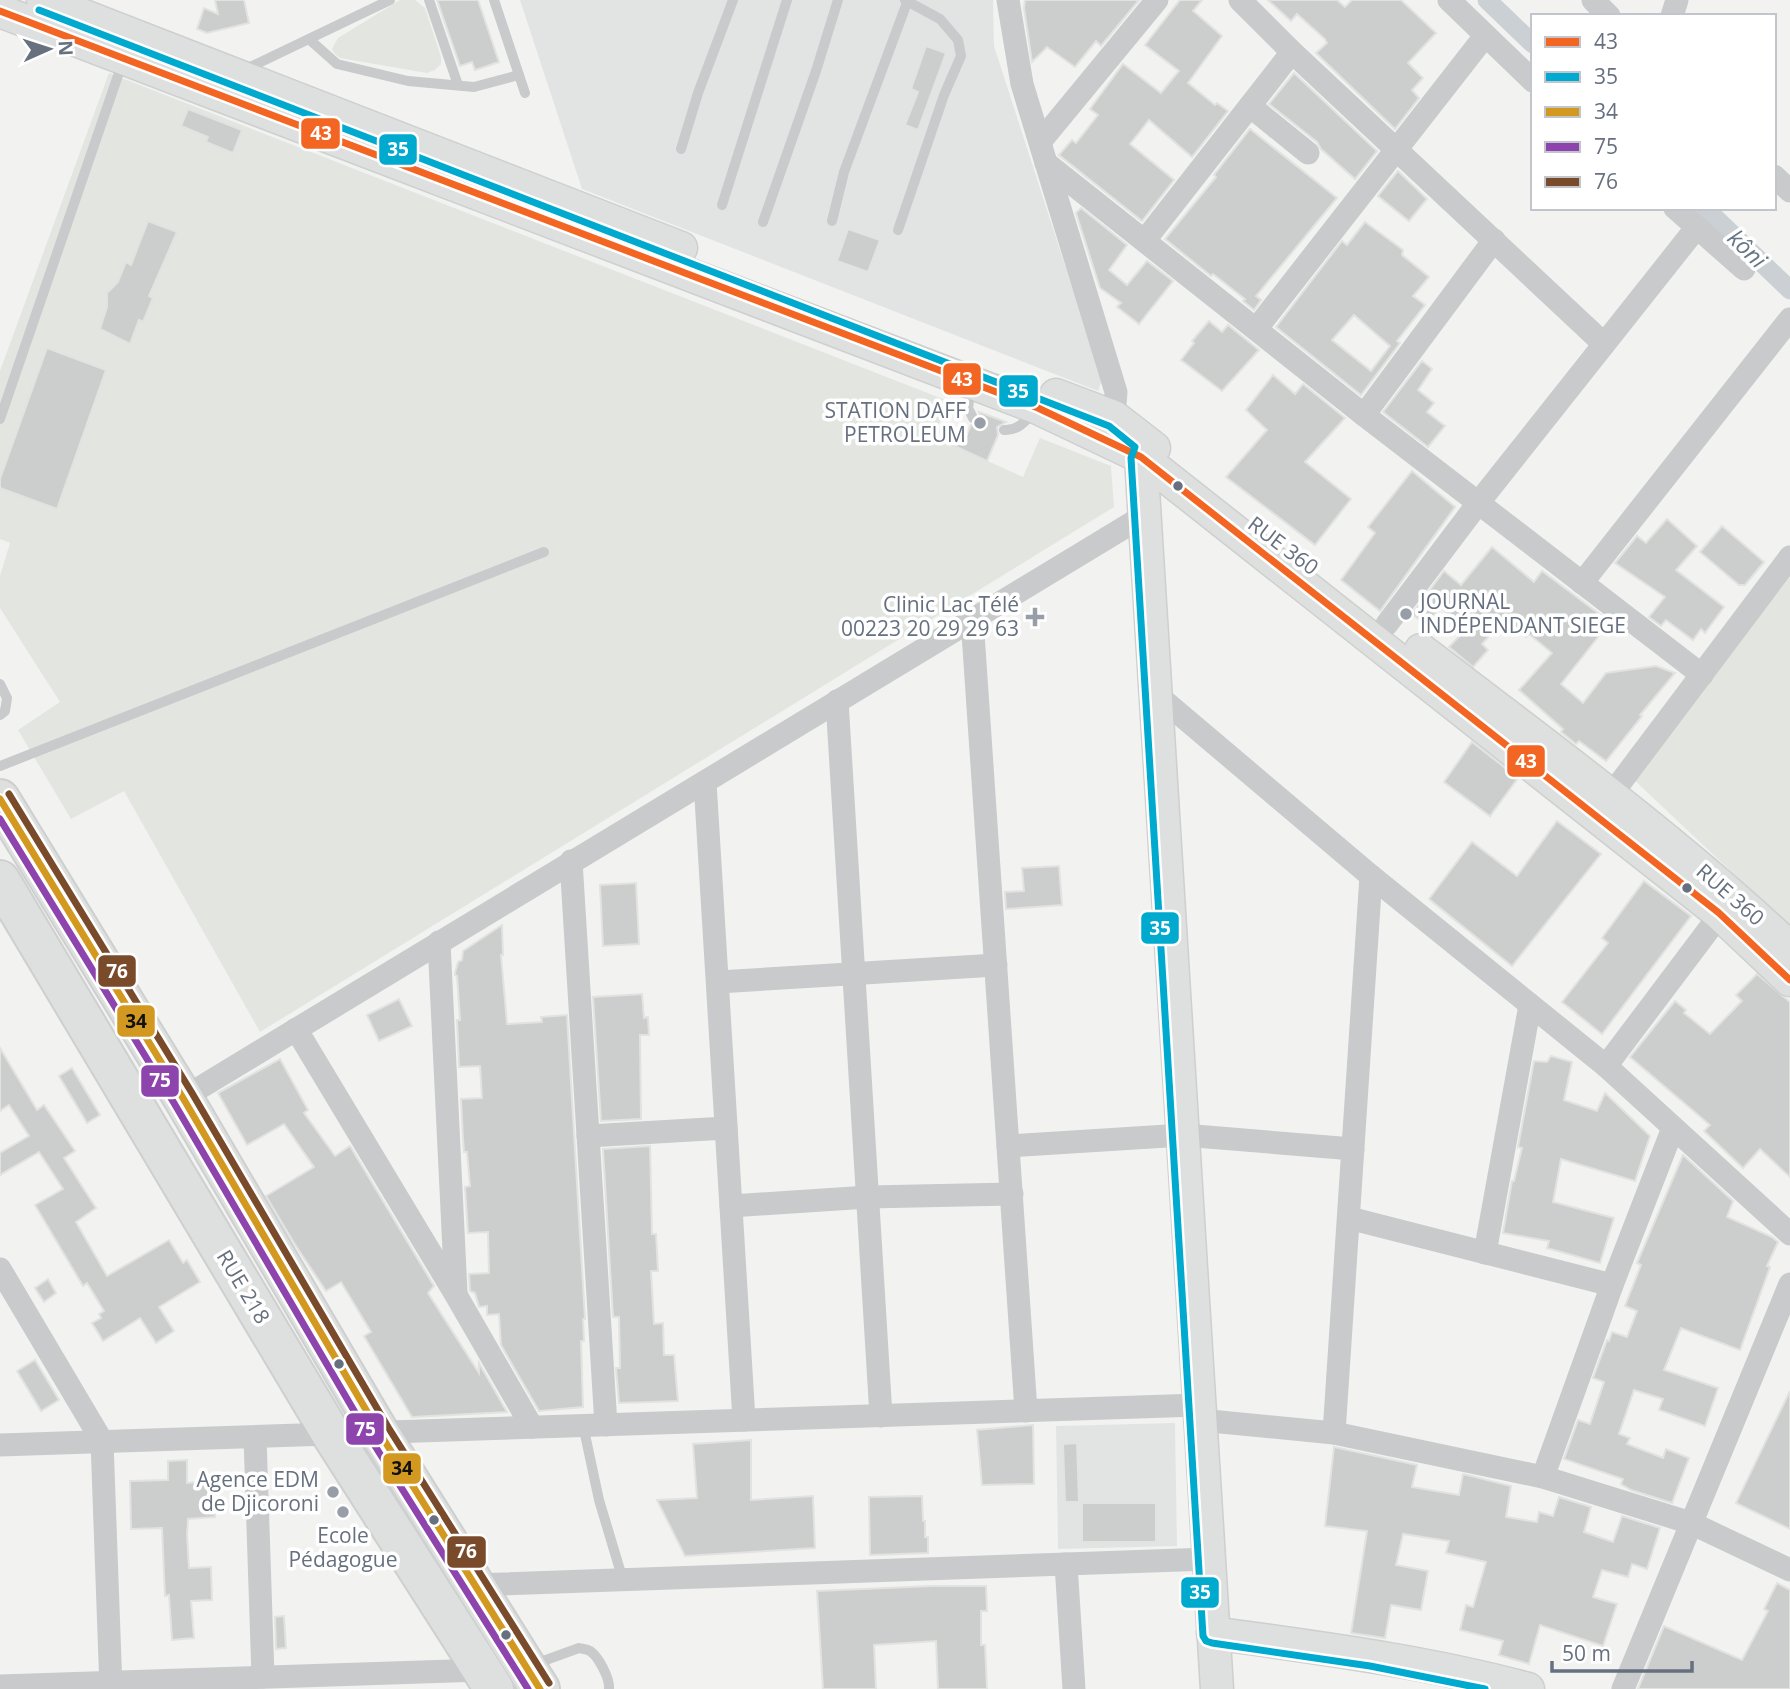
<svg xmlns="http://www.w3.org/2000/svg" width="1790" height="1689" viewBox="0 0 1790 1689" font-family="'Open Sans',sans-serif">
  <style>
    .built { fill: #e2e4e4 }
    .green { fill: #e2e5e0 }
    .lines { fill: none; stroke-linecap: round; stroke-linejoin: round }
    .canal { stroke: #cad0d4; stroke-width: 19 }
    .building { fill: #cccdcd; stroke: #e2e2e1; stroke-width: 2; fill-rule: evenodd }
    .secondary-casing { stroke: #cecfcf; stroke-width: 35 }
    .highway-casing { stroke: #cecfcf; stroke-width: 42 }
    .lane { stroke: #c9cacb; stroke-width: 10 }
    .street { stroke: #c9cacb; stroke-width: 23 }
    .secondary { stroke: #dedfdf; stroke-width: 32 }
    .highway { stroke: #dedfdf; stroke-width: 38 }
    .bus-1-casing { stroke: #fff; stroke-width: 12 }
    .bus-2-casing { stroke: #fff; stroke-width: 12 }
    .bus-3-casing { stroke: #fff; stroke-width: 12 }
    .bus-4-casing { stroke: #fff; stroke-width: 12 }
    .bus-5-casing { stroke: #fff; stroke-width: 12 }
    .bus-1 { stroke: #f26522; stroke-width: 7 }
    .bus-2 { stroke: #00a9ce; stroke-width: 7 }
    .bus-3 { stroke: #d39820; stroke-width: 7 }
    .bus-4 { stroke: #8e44ad; stroke-width: 7 }
    .bus-5 { stroke: #7a4b2a; stroke-width: 7 }
    .poi-dot { fill: #979ea7; stroke: #fff; stroke-width: 2.5 }
    .bus-dot { fill: #66707f; stroke: #fff; stroke-width: 2.5 }
    .labels { text-anchor: middle; stroke-width: 7; stroke-linejoin: round; paint-order: stroke }
    .poi-label { font-size: 21px; fill: #66707f; stroke: #fff; text-anchor: end }
    .street-label { font-size: 21px; fill: #66707f; stroke: #fff }
    .water-label { font-size: 23px; font-style: italic; fill: #667683; stroke: #fff }
    .line-badge { stroke: #fff; stroke-width: 2.5 }
    .badge-label { font-size: 19px; text-anchor: middle; font-weight: bold; fill: #fff }
    .pale-badge-label { font-size: 19px; text-anchor: middle; font-weight: bold; fill: #111 }
  </style>
  <rect width="100%" height="100%" fill="#f2f3f1"/>
  <g class="built">
    <path d="M520,0H993L994,46L1102,380L1098,391L582,189Z"/>
    <path d="M1175,1423L1177,1546L1058,1549L1056,1426Z"/>
  </g>
  <g class="green">
    <path d="M400,0H415L425,8L441,57V64L435,70L427,73L340,58L335,54L332,49L338,38Z"/>
    <path d="M109,73L948,401L934,437L1023,477L1040,438L1111,466L1114,507L260,1032L124,791L71,819L18,730L60,702L0,608V576L10,543L0,539V371Z"/>
    <path d="M1790,577V927L1631,777Z"/>
  </g>
  <g class="lines">
    <g class="canal">
      <path d="M1487,0L1533,44"/>
      <path d="M1705,208L1790,290"/>
    </g>
  </g>
  <g class="building">
    <path d="M215,0H244L249,23L207,33L197,29L204,8L218,14Z"/>
    <path d="M437,0H478L499,62L475,70L472,62L460,66Z"/>
    <path d="M1025,0H1139L1101,46L1096,41L1075,67L1047,47L1032,62L1024,8Z"/>
    <path d="M1180,0H1202L1193,11L1222,36L1188,83L1215,105L1217,103L1228,111L1192,157L1149,120L1130,144L1174,180L1142,221L1059,155L1072,140L1076,143L1098,115L1090,109L1123,64L1161,93L1179,71L1145,45Z"/>
    <path d="M1268,0H1337L1345,7L1352,0H1401L1436,33L1408,63L1423,78L1412,90L1419,98L1395,129L1316,53L1327,43L1325,39L1297,14L1291,21Z"/>
    <path d="M926,46L946,53L918,130L905,125L918,92L911,89Z"/>
    <path d="M1294,73L1377,151L1355,179L1321,149L1317,142L1269,104Z"/>
    <path d="M188,109L242,130L233,153L206,142L208,137L181,126Z"/>
    <path d="M1250,129L1337,198L1256,296L1261,300L1254,310L1243,301L1245,299L1213,274L1211,276L1165,239L1216,177L1214,175Z"/>
    <path d="M1398,171L1427,199L1409,221L1378,196Z"/>
    <path d="M1081,208L1127,245L1109,270L1127,285L1147,261L1173,281L1139,324L1117,307L1121,303L1100,288L1076,213Z"/>
    <path d="M148,221L177,232L149,296L153,298L143,322L139,320L130,344L100,329L107,307V293L118,282L126,262L131,265Z"/>
    <path d="M1365,222L1403,250L1402,255L1429,277L1413,296L1425,305L1397,341L1400,343L1361,395L1276,327L1342,241L1347,245ZM1354,315L1390,346L1371,371L1332,340Z"/>
    <path d="M848,229L880,240L868,272L837,261Z"/>
    <path d="M1209,321L1222,332L1228,325L1259,350L1222,391L1181,360L1194,343L1192,341Z"/>
    <path d="M47,348L106,370L57,509L0,488V479Z"/>
    <path d="M1422,361L1432,369L1418,390L1434,403L1427,412L1445,426L1428,447L1383,412Z"/>
    <path d="M1273,375L1295,394L1303,384L1345,418L1305,462L1351,499L1315,545L1226,477L1267,430L1246,410Z"/>
    <path d="M979,412L1006,422L997,427L998,435L987,461L950,444L958,429L967,434L971,425L979,423L981,418Z"/>
    <path d="M1412,471L1455,507L1380,611L1341,580L1375,533L1368,527Z"/>
    <path d="M1667,519L1697,546L1676,570L1724,607L1705,633L1701,629L1693,640L1666,620L1661,626L1649,617L1665,597L1615,563L1637,536L1646,543Z"/>
    <path d="M1722,526L1764,562L1745,585H1739L1700,552Z"/>
    <path d="M1492,547L1534,582L1542,571L1610,622L1561,684L1583,703L1606,673L1656,666L1675,673L1640,715L1642,716L1606,761L1579,741L1576,744L1561,732L1563,729L1519,690L1552,653L1529,634L1526,637L1505,618L1482,644L1488,650L1473,667L1449,647L1466,629L1440,607L1427,625L1412,614L1444,571L1461,585Z"/>
    <path d="M1472,742L1518,778L1490,816L1444,782Z"/>
    <path d="M1557,821L1601,854L1512,966L1429,899L1472,842L1517,876Z"/>
    <path d="M1059,866L1062,905L1006,909L1005,892L1024,891L1022,868Z"/>
    <path d="M1644,881L1691,916L1602,1034L1562,1002L1608,943L1602,938Z"/>
    <path d="M636,883L639,944L603,946L600,885Z"/>
    <path d="M502,925L503,955H501L507,1024L542,1022L541,1017L567,1015L585,1319H583L584,1341H581L583,1407L539,1411L501,1345L499,1314L487,1315V1306L479,1307L475,1293L470,1291L469,1274L489,1273L488,1232L468,1233L465,1187L470,1186L467,1152H464L463,1139L461,1099L482,1098L480,1066L459,1067L457,1020H460L457,976L455,975V973L458,962L462,960L463,951Z"/>
    <path d="M1757,974L1790,1002V1177L1760,1149L1743,1168L1704,1131L1710,1125L1630,1057L1675,1001L1686,1010L1684,1013L1710,1034L1742,1001L1736,995Z"/>
    <path d="M642,994L644,1018L648,1017L649,1035H640L641,1119L601,1121L593,997Z"/>
    <path d="M399,999L412,1026L379,1041L367,1015Z"/>
    <path d="M0,1048L37,1110L44,1105L75,1151L64,1158L96,1208L76,1222L107,1276L169,1240L183,1263L187,1260L200,1282L159,1307L174,1331L156,1343L140,1318L103,1341L92,1323L101,1318L99,1314L104,1311L87,1283L83,1286L35,1205L63,1189L39,1152L0,1175V1153L29,1136L9,1105L0,1111Z"/>
    <path d="M1551,1056L1572,1062L1564,1100L1597,1111L1605,1093L1650,1136L1635,1181L1561,1159L1553,1202L1614,1218L1600,1263L1547,1248L1549,1241L1503,1233L1512,1181H1514L1522,1148L1518,1147L1534,1061L1547,1062Z"/>
    <path d="M280,1059L308,1110L304,1113L335,1156L350,1146L434,1286L428,1293L479,1373V1363L507,1412L412,1417L364,1336L371,1332L341,1282L326,1291L294,1243L266,1196L314,1167L284,1124L247,1145L218,1093Z"/>
    <path d="M72,1068L100,1115L87,1123L59,1076Z"/>
    <path d="M650,1146L652,1234H656L658,1271H651L654,1324L663,1323L664,1355H674L678,1401L619,1403L616,1368H620L619,1317H613L603,1149Z"/>
    <path d="M1683,1155L1733,1201L1727,1217L1772,1237L1778,1242L1767,1266L1770,1267L1740,1350L1681,1328L1664,1370L1718,1388L1705,1426L1659,1410L1663,1399L1634,1390L1619,1434L1630,1438L1627,1444L1663,1458L1666,1449L1689,1458L1672,1503L1631,1490L1621,1484L1623,1479L1564,1459L1578,1420L1590,1424L1604,1382L1593,1378L1607,1340L1609,1341L1612,1332L1627,1337L1637,1311L1625,1306L1641,1265L1637,1263Z"/>
    <path d="M48,1279L56,1293L44,1302L35,1288Z"/>
    <path d="M35,1360L59,1400L41,1411L17,1371Z"/>
    <path d="M1790,1391V1529L1736,1503Z"/>
    <path d="M1033,1425L1034,1484L982,1485L977,1430Z"/>
    <path d="M751,1440V1500L813,1496L815,1548L685,1556L657,1500L697,1498L693,1444Z"/>
    <path d="M1077,1443L1079,1502H1065L1063,1444Z"/>
    <path d="M1334,1447L1417,1465L1412,1487L1459,1495L1463,1474L1511,1486L1506,1517L1537,1522L1539,1512L1553,1516L1559,1497L1591,1507L1584,1532L1613,1542L1622,1516L1660,1528L1647,1569L1632,1564L1628,1577L1602,1570L1593,1597L1617,1604L1603,1646L1540,1625L1529,1664L1499,1655L1503,1641L1460,1630L1466,1605L1473,1607L1486,1562L1446,1553L1449,1541L1403,1534L1396,1565L1428,1571L1421,1610L1391,1605L1385,1638L1351,1633L1367,1531L1325,1526Z"/>
    <path d="M187,1460V1483L213,1481L215,1517L188,1519L187,1534L189,1568L211,1567L212,1600L191,1601L194,1638L172,1640L169,1595L165,1596L162,1528L131,1529L130,1481L168,1480V1461Z"/>
    <path d="M922,1496L923,1521H925V1537H928V1553L870,1555L869,1497Z"/>
    <rect x="1082" y="1503" width="74" height="39"/>
    <path d="M1777,1583L1790,1590V1689H1638L1664,1626L1742,1660L1768,1611L1764,1609Z"/>
    <path d="M932,1586H986L987,1611H981V1645H985L987,1689H938L936,1641L874,1645L876,1689H823L817,1591Z"/>
    <path d="M284,1616L286,1648L276,1649L275,1617Z"/>
  </g>
  <g class="lines">
    <defs>
      <g id="secondary">
        <path d="M43,0L681,248"/>
        <path d="M0,11L1038,408L1141,457L1719,913L1790,980"/>
        <path d="M1056,395L1114,417L1154,448"/>
        <path d="M1148,445L1141,457L1217,1689"/>
        <path d="M1421,650C1547,746 1675,840 1790,948"/>
        <path d="M1213,1633C1320,1648 1424,1661 1528,1689"/>
      </g>
      <g id="highway">
        <path d="M0,799L183,1098L379,1432L540,1689"/>
        <path d="M0,880L331,1434L494,1689"/>
      </g>
    </defs>
    <use href="#secondary" class="secondary-casing"/>
    <use href="#highway" class="highway-casing"/>
    <g class="lane">
      <path d="M429,0L458,85"/>
      <path d="M494,0L525,93"/>
      <path d="M310,40L337,64L408,81L474,87L519,75"/>
      <path d="M242,71L390,0"/>
      <path d="M681,149L698,93L733,0"/>
      <path d="M722,205L787,0"/>
      <path d="M832,221L844,172L908,0"/>
      <path d="M763,222L816,71L838,0"/>
      <path d="M898,230L944,95L961,56L958,40L940,19L905,0"/>
      <path d="M971,387L968,408L973,418"/>
      <path d="M0,419L123,61"/>
      <path d="M1004,430C1018,431 1025,421 1034,412"/>
      <path d="M0,684L7,698L5,711L0,715"/>
      <path d="M0,766L544,552"/>
      <path d="M583,1425L599,1500L623,1580"/>
      <path d="M532,1665L579,1648C583,1649 587,1649 590,1651C599,1657 610,1679 609,1689"/>
    </g>
    <g class="street">
      <path d="M1008,0L1022,84L1116,392L1114,417"/>
      <path d="M1240,0L1292,52L1604,344"/>
      <path d="M1449,0L1533,81"/>
      <path d="M1593,0L1609,16"/>
      <path d="M1672,16L1677,0"/>
      <path d="M1250,106L1308,153"/>
      <path d="M1040,142L1157,0"/>
      <path d="M1046,163L1364,415L1702,675"/>
      <path d="M1774,176L1790,191"/>
      <path d="M1675,208L1744,269"/>
      <path d="M1145,240L1292,52"/>
      <path d="M1257,328L1485,36"/>
      <path d="M1364,415L1494,240"/>
      <path d="M1582,583L1790,319"/>
      <path d="M972,619L1026,1411"/>
      <path d="M1387,624L1479,502L1697,227"/>
      <path d="M1156,694L1371,876L1606,1066L1790,1234"/>
      <path d="M837,701L881,1416"/>
      <path d="M705,782L744,1420"/>
      <path d="M1611,795L1790,557"/>
      <path d="M571,861L606,1425"/>
      <path d="M439,942L456,1292"/>
      <path d="M718,982L996,965"/>
      <path d="M296,1029L456,1295L532,1427"/>
      <path d="M1606,1066L1728,904"/>
      <path d="M183,1098L1145,515"/>
      <path d="M588,1136L726,1128"/>
      <path d="M1008,1146L1183,1135L1353,1149"/>
      <path d="M731,1206L868,1197L1012,1194"/>
      <path d="M1349,1218L1612,1285"/>
      <path d="M1485,1253L1530,1005"/>
      <path d="M0,1269L102,1441L111,1689"/>
      <path d="M1200,1420L1334,1433L1543,1477L1691,1523L1790,1570"/>
      <path d="M1334,1433L1371,876"/>
      <path d="M255,1437L263,1677"/>
      <path d="M0,1445L1199,1405"/>
      <path d="M1543,1477L1612,1285L1673,1128"/>
      <path d="M1066,1564L1074,1689"/>
      <path d="M474,1585L1209,1559"/>
      <path d="M0,1686L482,1670"/>
      <path d="M1623,1689L1790,1284"/>
    </g>
    <use href="#secondary" class="secondary"/>
    <use href="#highway" class="highway"/>
    <defs>
      <path id="bus-1" d="M0,11L1038,408L1141,457L1719,913L1790,980"/>
      <path id="bus-2" d="M39,10L1109,426L1135,447L1131,458L1203,1636L1206,1641L1212,1643L1370,1666L1485,1689"/>
      <path id="bus-3" d="M0,799L183,1098L379,1432L540,1689"/>
      <path id="bus-4" d="M0,819L174,1103L370,1438L528,1689"/>
      <path id="bus-5" d="M9,794L192,1093L388,1427L549,1683"/>
    </defs>
    <use href="#bus-1" class="bus-1-casing"/>
    <use href="#bus-2" class="bus-2-casing"/>
    <use href="#bus-3" class="bus-3-casing"/>
    <use href="#bus-4" class="bus-4-casing"/>
    <use href="#bus-5" class="bus-5-casing"/>
    <use href="#bus-1" class="bus-1"/>
    <use href="#bus-2" class="bus-2"/>
    <use href="#bus-3" class="bus-3"/>
    <use href="#bus-4" class="bus-4"/>
    <use href="#bus-5" class="bus-5"/>
  </g>
  <g class="poi-dot">
    <circle cx="980" cy="423" r="7"/>
    <circle cx="1406" cy="614" r="7"/>
    <path d="M1031.5 606.5h7v7h7v7h-7v7h-7v-7h-7v-7h7z"/>
    <circle cx="333" cy="1492" r="7"/>
    <circle cx="343" cy="1512" r="7"/>
  </g>
  <g class="bus-dot">
    <circle cx="1178" cy="486" r="6"/>
    <circle cx="1687" cy="888" r="6"/>
    <circle cx="339" cy="1364" r="6"/>
    <circle cx="434" cy="1520" r="6"/>
    <circle cx="506" cy="1635" r="6"/>
  </g>
  <g class="labels">
    <g class="poi-label">
      <text x="966" y="418">STATION DAFF<tspan x="966" dy="24">PETROLEUM</tspan></text>
      <text x="1420" y="609" text-anchor="start">JOURNAL<tspan x="1420" dy="24">INDÉPENDANT SIEGE</tspan></text>
      <text x="1019" y="612">Clinic Lac Télé<tspan x="1019" dy="24">00223 20 29 29 63</tspan></text>
      <text x="319" y="1487">Agence EDM<tspan x="319" dy="24">de Djicoroni</tspan></text>
      <text x="343" y="1543" text-anchor="middle">Ecole<tspan x="343" dy="24">Pédagogue</tspan></text>
    </g>
    <g class="street-label">
      <text transform="translate(1283 546) rotate(37)" y="7">RUE 360</text>
      <text transform="translate(1730 895) rotate(41)" y="7">RUE 360</text>
      <text transform="translate(243 1287) rotate(59)" y="7">RUE 218</text>
    </g>
    <g class="water-label">
      <text transform="translate(1747 249) rotate(44)" y="8">kôni</text>
    </g>
  </g>
  <g class="line-badge">
    <rect x="300" y="117" width="41" height="33" rx="7" fill="#f26522"/>
    <rect x="378" y="133" width="40" height="33" rx="7" fill="#00a9ce"/>
    <rect x="942" y="362" width="40" height="34" rx="7" fill="#f26522"/>
    <rect x="998" y="374" width="41" height="34" rx="7" fill="#00a9ce"/>
    <rect x="1506" y="744" width="40" height="34" rx="7" fill="#f26522"/>
    <rect x="1140" y="911" width="40" height="34" rx="7" fill="#00a9ce"/>
    <rect x="97" y="954" width="40" height="34" rx="7" fill="#7a4b2a"/>
    <rect x="116" y="1004" width="40" height="34" rx="7" fill="#d39820"/>
    <rect x="140" y="1064" width="40" height="34" rx="7" fill="#8e44ad"/>
    <rect x="345" y="1412" width="40" height="34" rx="7" fill="#8e44ad"/>
    <rect x="382" y="1452" width="40" height="33" rx="7" fill="#d39820"/>
    <rect x="446" y="1535" width="41" height="34" rx="7" fill="#7a4b2a"/>
    <rect x="1180" y="1576" width="40" height="33" rx="7" fill="#00a9ce"/>
  </g>
  <g class="badge-label">
    <text x="321" y="140">43</text>
    <text x="398" y="156">35</text>
    <text x="962" y="386">43</text>
    <text x="1018" y="398">35</text>
    <text x="1526" y="768">43</text>
    <text x="1160" y="935">35</text>
    <text x="117" y="978">76</text>
    <text x="160" y="1087">75</text>
    <text x="365" y="1436">75</text>
    <text x="466" y="1558">76</text>
    <text x="1200" y="1599">35</text>
  </g>
  <g class="pale-badge-label">
    <text x="136" y="1028">34</text>
    <text x="402" y="1475">34</text>
  </g>
  <rect x="1531" y="14" width="245" height="196" fill="#ffffff" stroke="#c2c6cc" stroke-width="2"/>
  <rect x="1545" y="37" width="35" height="10" fill="#f26522" stroke="#c2c6cc" stroke-width="2"/>
  <text x="1594" y="49" font-size="21" fill="#66707f">43</text>
  <rect x="1545" y="72" width="35" height="10" fill="#00a9ce" stroke="#c2c6cc" stroke-width="2"/>
  <text x="1594" y="84" font-size="21" fill="#66707f">35</text>
  <rect x="1545" y="107" width="35" height="10" fill="#d39820" stroke="#c2c6cc" stroke-width="2"/>
  <text x="1594" y="119" font-size="21" fill="#66707f">34</text>
  <rect x="1545" y="142" width="35" height="10" fill="#8e44ad" stroke="#c2c6cc" stroke-width="2"/>
  <text x="1594" y="154" font-size="21" fill="#66707f">75</text>
  <rect x="1545" y="177" width="35" height="10" fill="#7a4b2a" stroke="#c2c6cc" stroke-width="2"/>
  <text x="1594" y="189" font-size="21" fill="#66707f">76</text>
  <g transform="translate(49 49) rotate(87)" stroke="#ffffff" stroke-width="5" paint-order="stroke">
  <path d="M0-5L12 26L0 18L-12 26Z" fill="#66707f"/>
  <text y="-10" font-size="19" font-weight="bold" text-anchor="middle" fill="#66707f">N</text>
  </g>
  <path d="M1552 1661v10h140v-10" fill="none" stroke="#66707f" stroke-width="3.5"/>
  <text x="1562" y="1661" font-size="21" fill="#66707f" stroke="#ffffff" stroke-width="5" paint-order="stroke">50 m</text>
</svg>
